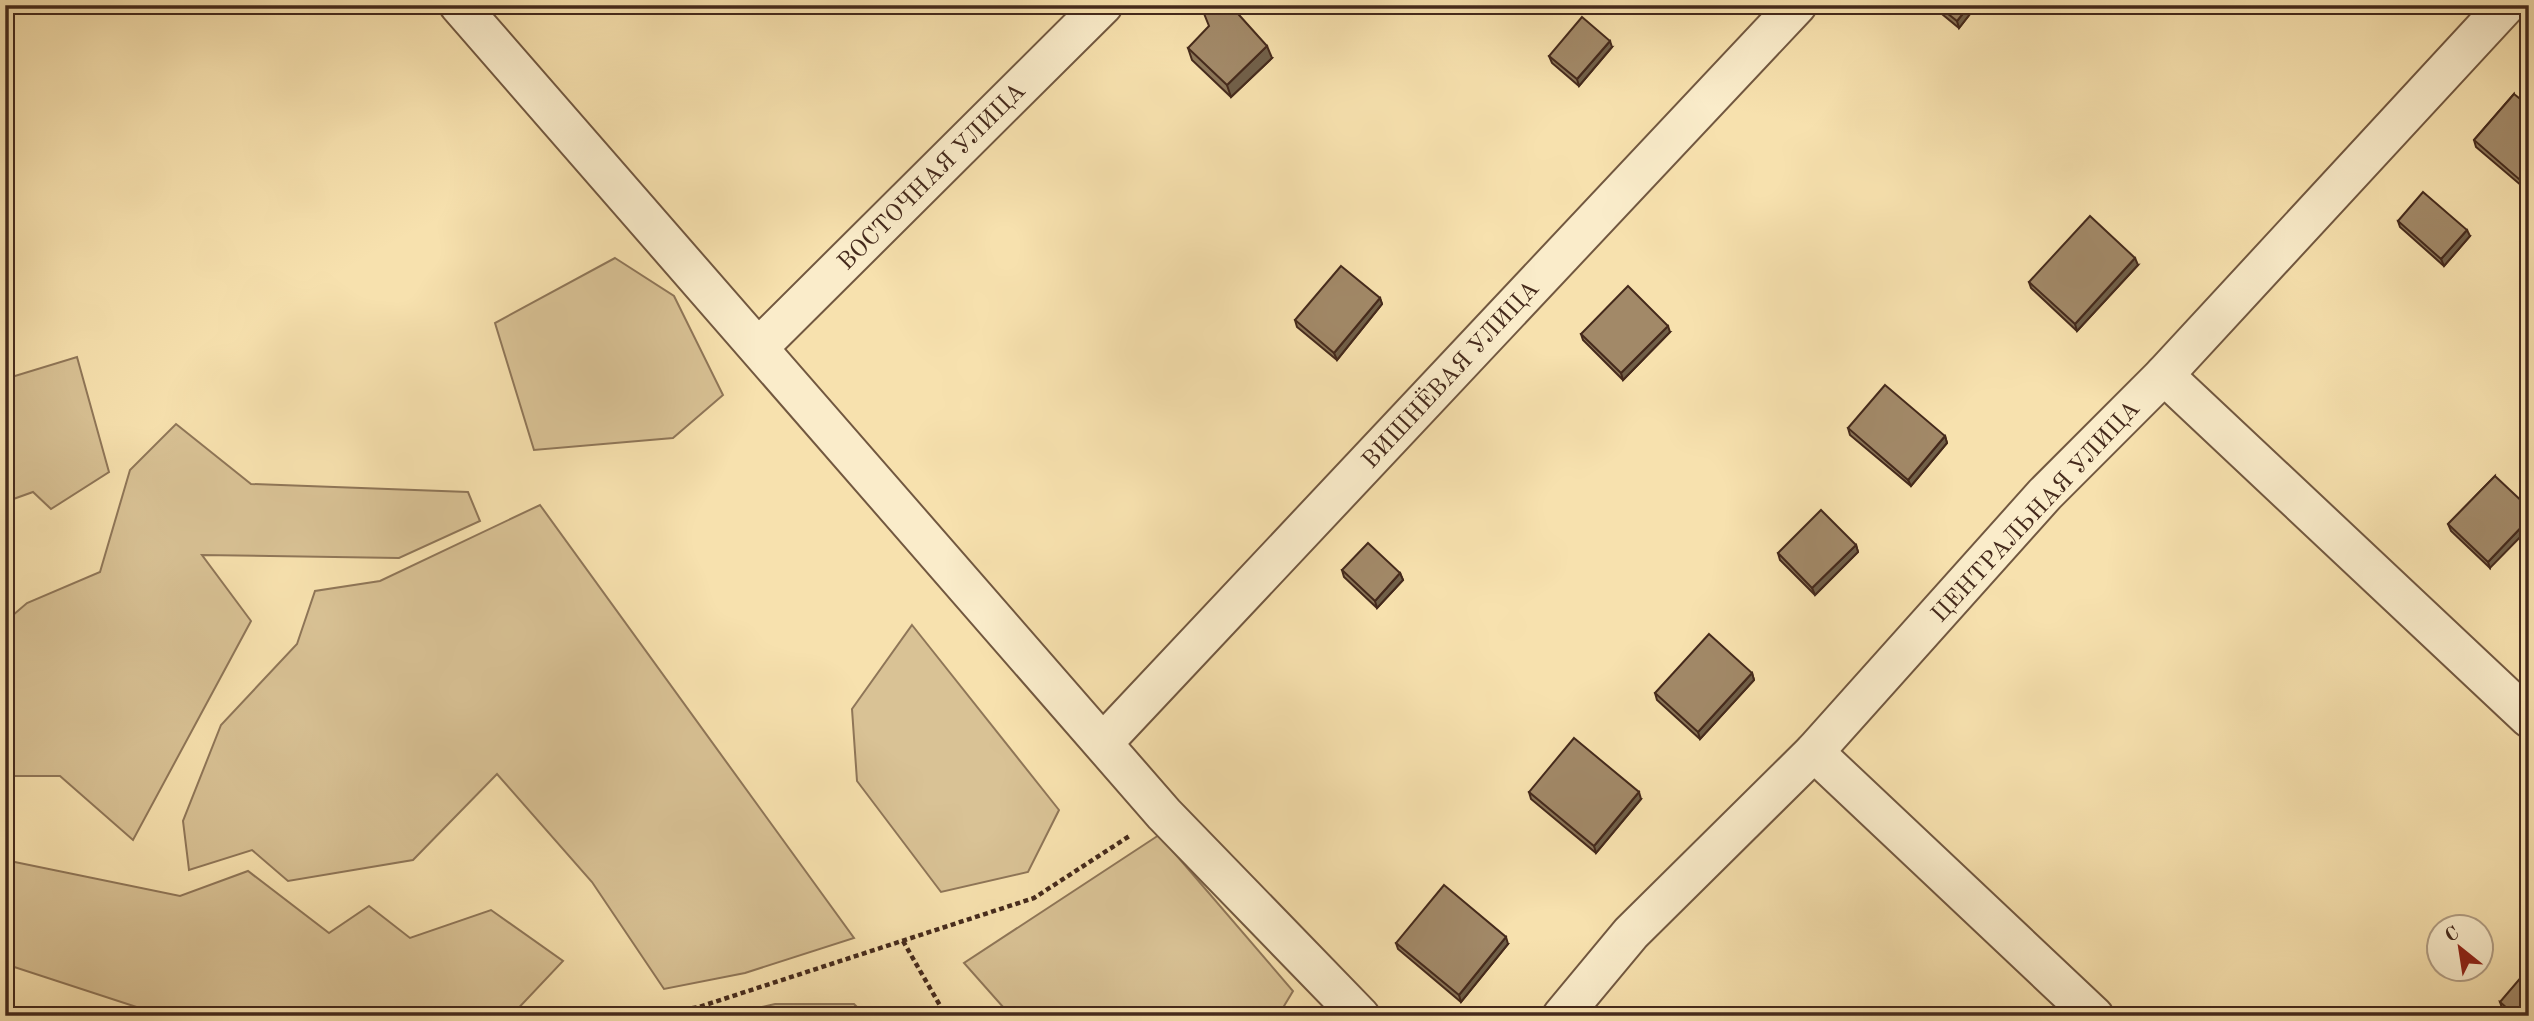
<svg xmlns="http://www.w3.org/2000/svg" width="2534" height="1021" viewBox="0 0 2534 1021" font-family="'Old Standard TT',serif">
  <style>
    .green { fill: #d9c295; stroke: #8f7658; stroke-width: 2 }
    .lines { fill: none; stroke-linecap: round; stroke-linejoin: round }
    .minor-casing { stroke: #725840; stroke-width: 42 }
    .path { stroke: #452a1c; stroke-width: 4.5; stroke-dasharray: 5 3.5; stroke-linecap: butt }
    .minor { stroke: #faecca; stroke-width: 38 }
    .wall { fill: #8b7659; stroke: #452a1c; stroke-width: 2 }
    .shaded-wall { fill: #716049; stroke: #452a1c; stroke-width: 2 }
    .building { fill: #a28968; stroke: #452a1c; stroke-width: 2 }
    .labels { text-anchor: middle; stroke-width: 5; stroke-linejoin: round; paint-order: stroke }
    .street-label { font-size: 24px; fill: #452a1c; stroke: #faecca }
  </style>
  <rect width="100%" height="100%" fill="#f7e1ae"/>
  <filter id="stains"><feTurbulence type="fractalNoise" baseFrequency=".00286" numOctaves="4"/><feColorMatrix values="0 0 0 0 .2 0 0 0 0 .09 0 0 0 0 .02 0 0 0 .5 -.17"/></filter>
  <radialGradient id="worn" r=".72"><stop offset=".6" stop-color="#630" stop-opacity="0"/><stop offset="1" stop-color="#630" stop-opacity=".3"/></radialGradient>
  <g class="green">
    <path d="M615,258L674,296L723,395L673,438L534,450L495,323Z"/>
    <path d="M77,357L109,472L51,509L33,492L5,502V379Z"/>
    <path d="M176,424L251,484L468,492L480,521L399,558L202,555L251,621L133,840L60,776H5V622L27,603L100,572L130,470Z"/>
    <path d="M540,505L854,938L745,973L664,989L592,882L497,774L413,860L288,881L252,850L189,870L183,821L221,725L297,644L315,591L380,581Z"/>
    <path d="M912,625L1059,810L1028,872L941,892L857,781L852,709Z"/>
    <path d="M1159,835L1293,991L1278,1016H1011L964,963Z"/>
    <path d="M5,860L180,896L248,871L329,933L369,906L410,938L491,910L563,961L511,1016H164L5,964Z"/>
    <path d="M775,1004H854L866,1016H722Z"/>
  </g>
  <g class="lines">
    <defs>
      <g id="minor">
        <path d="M459,5L1164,814L1360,1016"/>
        <path d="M759,347L1103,5"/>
        <path d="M2164,375L2529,718"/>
        <path d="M1103,743L1797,5"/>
        <path d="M1814,752L2094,1016"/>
        <path d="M1562,1016L1631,933L1814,752L2045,494L2164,375L2506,5"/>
      </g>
    </defs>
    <use href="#minor" class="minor-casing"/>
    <g class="path">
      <path d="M903,941L946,1016"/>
      <path d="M650,1016L699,1007L1034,898L1131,835"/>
    </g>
    <use href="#minor" class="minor"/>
  </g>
  <g class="wall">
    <path d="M1931,5H1977L1959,28Z"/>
    <path d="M1612,47L1579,86L1552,63L1549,56Z"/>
    <path d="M1188,48L1272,58L1231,97L1192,60Z"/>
    <path d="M2514,94L2523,187L2476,147L2474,140Z"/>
    <path d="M2398,221L2470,236L2444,266L2400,227Z"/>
    <path d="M2138,265L2077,331L2031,288L2029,282Z"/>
    <path d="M1380,298L1382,304L1337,360L1297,327L1295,320Z"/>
    <path d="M1670,332L1623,380L1583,340L1581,334Z"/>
    <path d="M1848,428L1945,436L1947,443L1911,486L1850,435Z"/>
    <path d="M2495,476L2490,568L2451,531L2448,524Z"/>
    <path d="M1856,545L1858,552L1815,595L1780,560L1778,553Z"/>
    <path d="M1342,570L1400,573L1403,580L1377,608L1344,577Z"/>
    <path d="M1752,673L1754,680L1700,739L1657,700L1655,693Z"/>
    <path d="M1529,792L1641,799L1596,853L1531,799Z"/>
    <path d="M1396,943L1508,944L1461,1002L1398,949Z"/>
    <path d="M2500,1002L2529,1016H2511L2502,1008Z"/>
  </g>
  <g class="shaded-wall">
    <path d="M1970,5H1977L1959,28L1957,21Z"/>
    <path d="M1610,41L1612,47L1579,86L1577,79Z"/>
    <path d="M1267,46L1272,58L1231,97L1227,85Z"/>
    <path d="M2529,171V180L2523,187L2520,180Z"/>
    <path d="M2467,230L2470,236L2444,266L2441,259Z"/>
    <path d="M2135,258L2138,265L2077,331L2075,324Z"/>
    <path d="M1380,298L1382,304L1337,360L1334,353Z"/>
    <path d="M1668,326L1670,332L1623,380L1621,373Z"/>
    <path d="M1945,436L1947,443L1911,486L1908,480Z"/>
    <path d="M2529,519V528L2490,568L2488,562Z"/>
    <path d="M1856,545L1858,552L1815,595L1812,588Z"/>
    <path d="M1400,573L1403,580L1377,608L1375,601Z"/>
    <path d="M1752,673L1754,680L1700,739L1698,732Z"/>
    <path d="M1639,792L1641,799L1596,853L1594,846Z"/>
    <path d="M1506,937L1508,944L1461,1002L1459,995Z"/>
  </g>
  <g class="building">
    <path d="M1209,5H1227L1231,6L1267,46L1227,85L1188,48L1209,26L1203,11Z"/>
    <path d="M1937,5H1970L1957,21Z"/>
    <path d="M1582,17L1610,41L1577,79L1549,56Z"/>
    <path d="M2514,94L2529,106V171L2520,180L2474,140Z"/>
    <path d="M2423,192L2467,230L2441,259L2398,221Z"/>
    <path d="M2090,216L2135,258L2075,324L2029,282Z"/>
    <path d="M1341,266L1380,298L1334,353L1295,320Z"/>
    <path d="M1628,286L1668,326L1621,373L1581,334Z"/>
    <path d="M1885,385L1945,436L1908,480L1848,428Z"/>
    <path d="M2495,476L2529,508V519L2488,562L2448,524Z"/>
    <path d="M1821,510L1856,545L1812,588L1778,553Z"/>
    <path d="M1368,543L1400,573L1375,601L1342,570Z"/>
    <path d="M1709,634L1752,673L1698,732L1655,693Z"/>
    <path d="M1574,738L1639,792L1594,846L1529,792Z"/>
    <path d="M1444,885L1506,937L1459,995L1396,943Z"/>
    <path d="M2529,968V1016H2516L2500,1002Z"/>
  </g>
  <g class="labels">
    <g class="street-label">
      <text transform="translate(931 176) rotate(-45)" y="8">ВОСТОЧНАЯ УЛИЦА</text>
      <text transform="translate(1450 374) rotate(-47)" y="8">ВИШНЁВАЯ УЛИЦА</text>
      <text transform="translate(2035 511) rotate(-47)" y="8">ЦЕНТРАЛЬНАЯ УЛИЦА</text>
    </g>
  </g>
  <rect width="2534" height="1021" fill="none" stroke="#f7e1ae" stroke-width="28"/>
  <rect x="7" y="7" width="2520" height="1007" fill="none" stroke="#452a1c" stroke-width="3.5"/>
  <rect x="14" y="14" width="2506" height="993" fill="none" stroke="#452a1c" stroke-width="2"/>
  <g transform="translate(2460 948) rotate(330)"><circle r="33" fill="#faecca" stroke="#b29e84" stroke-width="2"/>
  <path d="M0-5L12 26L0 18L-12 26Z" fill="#8f2418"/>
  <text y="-10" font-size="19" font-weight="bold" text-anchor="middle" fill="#452a1c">С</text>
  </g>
  <rect width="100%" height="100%" filter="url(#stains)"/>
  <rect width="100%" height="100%" fill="url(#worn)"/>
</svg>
